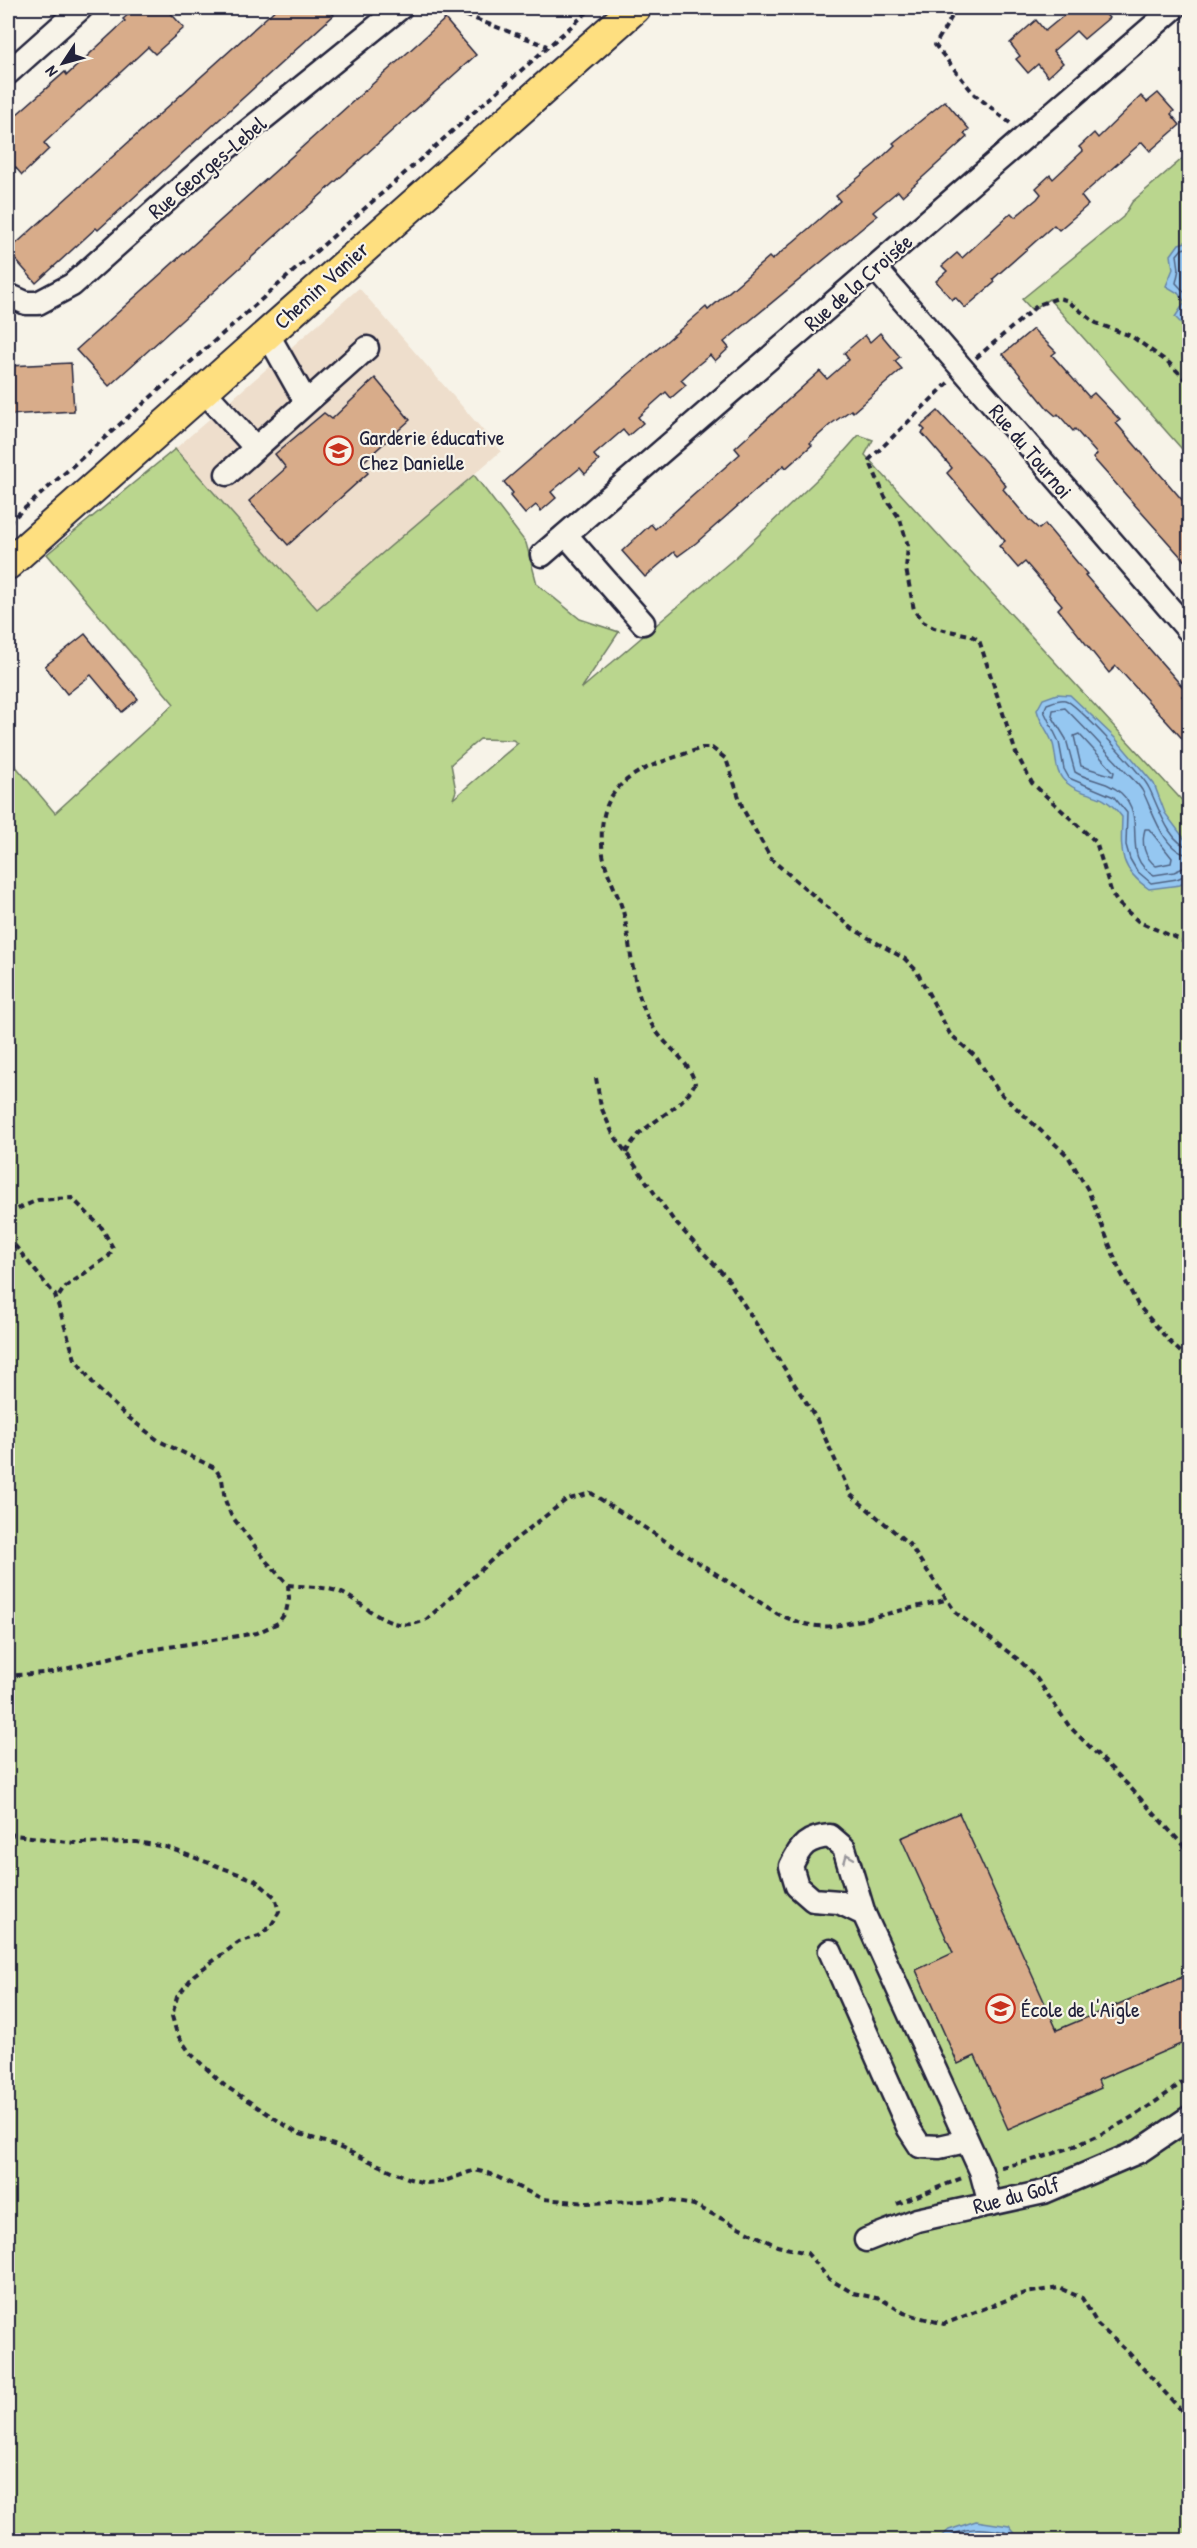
<svg xmlns="http://www.w3.org/2000/svg" width="1197" height="2548" viewBox="0 0 1197 2548" font-family="'Patrick Hand',sans-serif">
  <style>
    .built { fill: #eedecc }
    .green { fill: #bad68e; stroke: #6e7c64; stroke-width: 1.5; fill-rule: evenodd }
    .water { fill: #95c7f1; stroke: #6785a8; stroke-width: 1.5 }
    .lines { fill: none; stroke-linecap: round; stroke-linejoin: round }
    .shore { stroke: #506484; stroke-width: 1.5 }
    .building { fill: #d8ac8a; stroke: #22223b; stroke-width: 1.5 }
    .minor-casing { stroke: #22223b; stroke-width: 27 }
    .major-casing { stroke: #22223b; stroke-width: 34 }
    .path { stroke: #22223b; stroke-width: 4; stroke-dasharray: 6 4.5; stroke-linecap: butt }
    .minor { stroke: #f7f3e8; stroke-width: 22 }
    .major { stroke: #fedf80; stroke-width: 30 }
    .oneway { stroke: #97959a }
    .labels { text-anchor: middle; stroke-width: 4.5; stroke-linejoin: round; paint-order: stroke }
    .street-label { font-size: 22px; fill: #22223b; stroke: #f7f3e8 }
    .poi-label { font-size: 22px; fill: #22223b; stroke: #f7f3e8; text-anchor: start }
  </style>
  <rect width="100%" height="100%" fill="#f7f3e8"/>
  <filter id="ink" filterUnits="userSpaceOnUse"><feTurbulence type="fractalNoise" baseFrequency=".0167" numOctaves="2"/><feDisplacementMap in="SourceGraphic" scale="12" xChannelSelector="R" yChannelSelector="G"/><feConvolveMatrix kernelMatrix="1 2 1 2 8 2 1 2 1" color-interpolation-filters="sRGB"/></filter>
  <g filter="url(#ink)">
    <path class="built" d="M359,288L501,451L317,610L175,449Z"/>
    <g class="green">
      <path d="M1189,153V457L1049,299L1032,310L1022,299L1123,217L1132,202Z"/>
      <path d="M859,435L873,440L865,455L1189,808V2540H8V757L55,813L174,704L47,554L175,449L317,609L474,475L526,543L537,584L580,619L619,632L581,689L736,557L835,462ZM480,739L513,740L518,743L453,799L456,791L451,764Z"/>
    </g>
    <g class="water">
      <path d="M1189,241H1190L1189,331L1175,317L1185,302L1178,293L1166,286L1173,269L1171,255L1179,244Z"/>
      <path d="M1057,694L1070,695L1115,738L1154,784L1165,813L1189,845V877L1180,885L1149,889C1118,868 1121,850 1122,817C1101,788 1087,800 1067,783C1054,774 1057,757 1053,744C1049,732 1040,723 1037,710L1043,699Z"/>
      <path d="M976,2521L1009,2526L1020,2540H937L949,2530Z"/>
    </g>
    <g class="lines">
      <g class="shore">
        <path d="M1190,247L1182,249L1177,255L1179,269L1176,283L1190,298"/>
        <path d="M1079,734L1114,772L1113,776L1081,766L1074,736Z"/>
        <path d="M1145,829H1149L1172,858L1171,863L1156,866C1144,857 1141,843 1145,829Z"/>
        <path d="M1190,847C1169,845 1157,803 1149,788C1143,775 1076,703 1065,700C1059,699 1053,702 1047,704L1044,711L1059,742L1064,769L1069,778L1114,797L1127,813L1126,845L1130,859L1137,871L1151,883L1177,879L1190,873"/>
        <path d="M1190,855C1163,853 1152,808 1142,790C1137,782 1129,776 1123,769C1104,748 1085,728 1065,708L1053,710L1052,716L1066,739L1075,772C1089,781 1108,781 1121,793C1149,819 1119,857 1154,875L1174,872L1190,865"/>
        <path d="M946,2540C963,2525 985,2528 1005,2532L1012,2540"/>
      </g>
    </g>
    <g class="building">
      <path d="M136,8H166L184,28L155,54L148,47L44,143L49,149L22,175L8,159V122L65,72L67,75L125,21L123,19Z"/>
      <path d="M277,8H326L334,15L98,230L96,228L36,283L8,251Z"/>
      <path d="M1073,8H1100L1109,18L1084,39L1076,31L1053,51L1063,63L1048,77L1038,64L1028,73L1016,59L1020,56L1010,43L1036,20L1045,31Z"/>
      <path d="M445,19L476,55L109,386L76,350Z"/>
      <path d="M1158,93L1174,111L1171,114L1180,125L1150,151L1142,142L1081,196L1088,205L1059,230L1054,225L993,279L995,282L965,308L955,297L952,300L936,281L947,271L942,266L957,253L962,258L1011,213L1015,217L1037,199L1041,194L1036,188L1050,175L1053,179L1083,151L1079,147L1094,133L1098,138L1141,96L1147,102Z"/>
      <path d="M945,101L969,129L964,134L967,137L902,196L898,191L886,201L873,212L877,216L724,342L729,348L715,361L710,355L694,368L681,380L686,385L671,398L666,392L638,417L643,423L628,436L623,430L594,455L599,461L585,474L580,468L551,492L556,498L541,511L536,505L525,514L510,496L513,493L504,482L706,307L708,310L769,257L772,260L807,230L840,201L836,196L875,164L895,145L893,143Z"/>
      <path d="M1033,329L1056,352L1052,355L1089,397L1094,393L1120,420L1116,423L1190,509V567L1093,458L1097,454L1075,429L1073,431L1058,414L1056,416L1048,409L1003,354Z"/>
      <path d="M880,333L900,357L895,361L902,369L853,412L851,410L831,424L810,443L812,445L786,468L784,465L696,543L678,556L674,552L645,577L622,551L651,524L655,529L740,454L735,448L820,371L827,379L849,360L844,353L865,335L870,342Z"/>
      <path d="M71,363L74,411L8,415V366Z"/>
      <path d="M375,378L410,420L362,463L368,473L288,545L249,501L286,468L275,454L324,413L332,419Z"/>
      <path d="M938,411L996,473L1006,486L1003,489L1029,520L1039,529L1045,524L1087,574L1085,575L1187,692L1182,696L1190,705V747L1116,666L1109,673L1058,609L1062,605L1025,562L1018,568L999,546L1005,541L947,473L952,468L922,433L925,430L921,426Z"/>
      <path d="M85,634L138,699L122,712L91,675L67,694L45,666Z"/>
      <path d="M959,1813L1057,2030L1190,1974V2040L1098,2080L1101,2088L1008,2129L975,2056L958,2064L916,1970L953,1953L901,1838Z"/>
    </g>
    <g class="lines">
      <defs>
        <g id="minor">
          <path d="M8,73L81,8"/>
          <path d="M875,268L1190,632"/>
          <path d="M8,295L26,303H38L72,285L212,160L400,8"/>
          <path d="M267,333L306,402"/>
          <path d="M203,390L255,447"/>
          <path d="M227,474L367,348"/>
          <path d="M566,535L643,623"/>
          <path d="M542,555L1174,8"/>
          <path d="M864,1914L839,1902L813,1900L797,1886L791,1866C801,1845 807,1838 830,1836L844,1848L864,1914L981,2171L990,2204"/>
          <path d="M830,1951L909,2129L920,2146L939,2147L966,2141"/>
          <path d="M866,2240L917,2220L1044,2192L1140,2151L1190,2117"/>
        </g>
        <path id="major" d="M8,564L635,8"/>
      </defs>
      <use href="#minor" class="minor-casing"/>
      <use href="#major" class="major-casing"/>
      <g class="path">
        <path d="M446,8L547,46"/>
        <path d="M957,8L935,45L974,94L1010,123"/>
        <path d="M976,358L1038,305L1058,298L1066,300L1096,323L1131,336L1169,363L1190,384"/>
        <path d="M948,383L869,460L885,497L900,519L908,546L906,569L914,610L923,622L934,628L970,635L979,640L1016,753L1032,783L1096,842L1112,894L1118,903L1139,922L1190,944"/>
        <path d="M8,523L592,8"/>
        <path d="M596,1078L601,1107L613,1134L674,1221L727,1278L816,1418L851,1495L909,1544L956,1613L1019,1660L1035,1676L1069,1726L1128,1785L1190,1853"/>
        <path d="M626,1153C640,1121 678,1116 695,1083C688,1058 665,1047 652,1025C632,991 632,953 624,915C619,894 606,875 603,854C593,777 644,768 702,748H712L726,759L743,809L772,860L853,929L905,959L916,970L950,1034L976,1057L999,1092L1068,1156L1088,1190L1119,1269L1138,1305L1170,1342L1190,1361"/>
        <path d="M8,1213L38,1200L72,1198L102,1228L113,1248L109,1256L64,1288L57,1299"/>
        <path d="M8,1237L55,1295L75,1359L96,1387L124,1414L159,1441L215,1468L222,1479L225,1500L231,1515L267,1562L288,1585L289,1598L286,1612L278,1623L257,1633L125,1654L53,1672L8,1676"/>
        <path d="M288,1585C305,1587 329,1586 344,1594C374,1610 391,1636 427,1619L508,1545L566,1500L591,1493L778,1614C800,1624 817,1629 840,1625L945,1600"/>
        <path d="M8,1834L75,1843L136,1842L166,1847L255,1880L275,1897L279,1912L271,1926L259,1936L239,1942L194,1975L177,1997L172,2016L177,2034L190,2053L224,2085L297,2133L334,2145L410,2179L425,2183L442,2182L475,2170L491,2174L543,2199L588,2203L665,2200L694,2205L777,2246L807,2253L829,2279L853,2293L881,2299L904,2313L944,2324L1025,2293L1059,2288L1082,2298L1098,2325L1128,2352L1190,2420"/>
        <path d="M1001,2167C1076,2153 1131,2123 1190,2076"/>
        <path d="M897,2204L962,2178"/>
      </g>
      <use href="#minor" class="minor"/>
      <use href="#major" class="major"/>
    </g>
    <defs><path id="oneway-chevron" d="M-2-3.5L2.5 0L-2 3.5" fill="none" stroke-width="1.6" stroke-linecap="round" stroke-linejoin="round" transform="scale(1.5)"/></defs>
    <use class="oneway" href="#oneway-chevron" transform="translate(848 1858) rotate(-112)"/>
  </g>
  <defs>
    <symbol id="school-ring" viewBox="-11 -11 22 22"><circle r="9.5" fill="#f7f3e8" stroke="#c8321e" stroke-width="1.5"/><path d="M0-5L7-2L0 1L-7-2ZM-4 1L0 2.5L4 1V4Q0 6-4 4Z" fill="#c8321e"/></symbol>
  </defs>
  <g fill-rule="evenodd">
    <use href="#school-ring" x="322" y="434" width="33" height="33"/>
    <use href="#school-ring" x="984" y="1992" width="33" height="33"/>
  </g>
  <g class="labels">
    <g class="street-label">
      <text transform="translate(207 167) rotate(-40)" y="8">Rue Georges-Lebel</text>
      <text transform="translate(858 282) rotate(-41)" y="8">Rue de la Croisée</text>
      <text transform="translate(321 285) rotate(-42)" y="8">Chemin Vanier</text>
      <text transform="translate(1031 451) rotate(50)" y="8">Rue du Tournoi</text>
      <text transform="translate(1016 2195) rotate(-15)" y="8">Rue du Golf</text>
    </g>
    <g class="poi-label">
      <text x="359" y="445">Garderie éducative<tspan x="359" dy="25">Chez Danielle</tspan></text>
      <text x="1021" y="2017">École de l'Aigle</text>
    </g>
  </g>
  <rect width="1197" height="2548" fill="none" stroke="#f7f3e8" stroke-width="30"/>
  <rect x="15" y="15" width="1167" height="2518" fill="none" stroke="#22223b" stroke-width="2" filter="url(#ink)"/>
  <g transform="translate(63 63) rotate(234)" stroke="#f7f3e8" stroke-width="4.5" paint-order="stroke">
  <path d="M0-4.5L10 22L0 15L-10 22Z" fill="#22223b"/>
  <text y="-9" font-size="16" font-weight="bold" text-anchor="middle" fill="#22223b">N</text>
  </g>
</svg>
